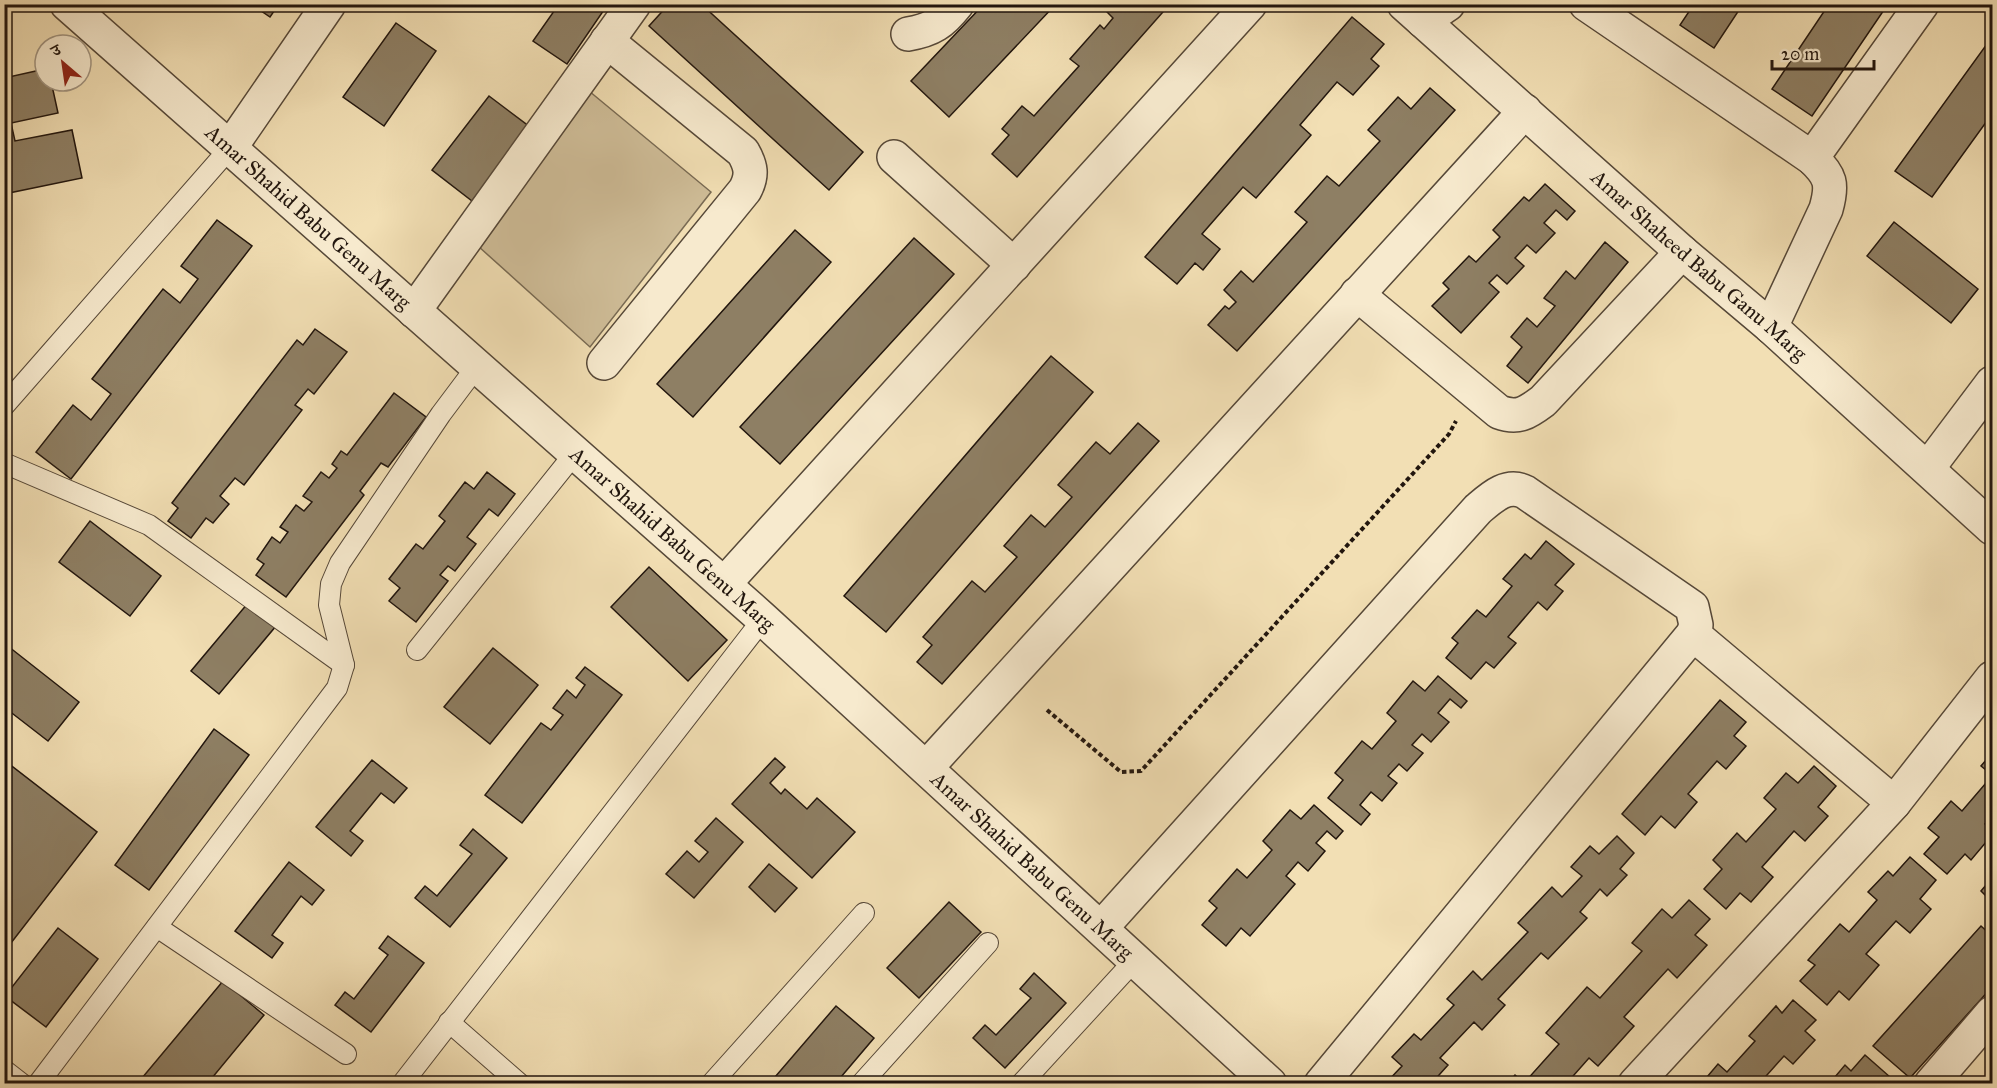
<svg xmlns="http://www.w3.org/2000/svg" width="1997" height="1088" viewBox="0 0 1997 1088" font-family="'IM FELL Great Primer','Noto Serif Devanagari',serif">
  <style>
    .green { fill: #cfbd98; stroke: #786a53; stroke-width: 1.5 }
    .building { fill: #8e7f64; stroke: #22160e; stroke-width: 1.5 }
    .lines { fill: none; stroke-linecap: round; stroke-linejoin: round }
    .service-casing { stroke: #564838; stroke-width: 22 }
    .minor-casing { stroke: #564838; stroke-width: 36 }
    .tertiary-casing { stroke: #564838; stroke-width: 36 }
    .path { stroke: #22160e; stroke-width: 4; stroke-dasharray: 4.5 3; stroke-linecap: butt }
    .service { stroke: #f7eace; stroke-width: 20 }
    .minor { stroke: #f7eace; stroke-width: 33 }
    .tertiary { stroke: #f7eace; stroke-width: 33 }
    .labels { text-anchor: middle; stroke-width: 4.5; stroke-linejoin: round; paint-order: stroke }
    .street-label { font-size: 21px; fill: #22160e; stroke: #f7eace }
  </style>
  <rect width="100%" height="100%" fill="#f2dfb4"/>
  <filter id="stains"><feTurbulence type="fractalNoise" baseFrequency=".00333" numOctaves="4"/><feColorMatrix values="0 0 0 0 .2 0 0 0 0 .09 0 0 0 0 .02 0 0 0 .5 -.17"/></filter>
  <radialGradient id="worn" r=".72"><stop offset=".6" stop-color="#630" stop-opacity="0"/><stop offset="1" stop-color="#630" stop-opacity=".3"/></radialGradient>
  <path class="green" d="M589,91L711,192L590,347L478,246Z"/>
  <g class="building">
    <path d="M251,4H279L270,17Z"/>
    <path d="M559,4H608L567,64L533,41Z"/>
    <path d="M669,4H701L863,152L829,190L649,26Z"/>
    <path d="M984,4H1056L949,117L911,81Z"/>
    <path d="M1112,4H1170L1017,177L992,154L1009,135L1002,129L1022,106L1034,116L1079,66L1070,59L1100,25L1104,29L1113,18L1106,11Z"/>
    <path d="M1694,4H1743L1714,48L1680,25Z"/>
    <path d="M1829,4H1888L1812,116L1772,89Z"/>
    <path d="M1352,17L1384,44L1371,59L1379,66L1353,95L1337,82L1300,125L1311,135L1256,198L1243,187L1202,234L1220,249L1203,270L1195,263L1177,284L1145,257Z"/>
    <path d="M396,23L436,51L384,126L343,97Z"/>
    <path d="M1992,37V114L1932,197L1895,171Z"/>
    <path d="M45,69V81H51L58,113L11,123L15,141L72,130L82,178L4,194V78Z"/>
    <path d="M1430,88L1455,110L1237,351L1208,325L1225,306L1229,309L1236,302L1224,290L1241,271L1253,282L1307,222L1295,212L1327,176L1339,186L1380,141L1368,130L1398,97L1411,109Z"/>
    <path d="M489,96L530,127L472,201L432,170Z"/>
    <path d="M1545,184L1575,211L1567,220L1556,210L1544,223L1555,233L1536,253L1527,245L1515,258L1524,266L1507,284L1497,275L1489,283L1499,292L1461,333L1432,306L1449,289L1443,283L1469,256L1476,262L1500,237L1493,230L1524,197L1529,201Z"/>
    <path d="M217,220L252,246L71,479L36,452L73,405L91,420L111,394L92,379L163,289L180,303L198,279L181,266Z"/>
    <path d="M1894,222L1978,289L1951,323L1867,256Z"/>
    <path d="M795,230L831,262L693,417L657,384Z"/>
    <path d="M914,238L954,274L780,464L740,427Z"/>
    <path d="M1605,242L1628,262L1528,383L1507,366L1522,347L1511,337L1527,318L1537,327L1555,306L1544,298L1566,271L1575,279Z"/>
    <path d="M315,329L347,352L314,394L308,389L295,405L302,410L244,485L235,478L220,496L229,504L213,523L206,518L191,538L168,521L178,508L172,503L297,340L303,345Z"/>
    <path d="M1051,356L1093,392L886,632L844,596Z"/>
    <path d="M394,393L426,417L388,467L381,463L360,491L364,495L286,597L256,575L264,564L257,559L272,537L280,543L288,532L280,527L296,505L304,511L312,502L303,496L321,472L329,478L337,468L332,464L341,451L347,455Z"/>
    <path d="M1138,423L1159,441L942,684L917,662L932,645L923,637L972,581L985,592L1017,557L1004,546L1031,515L1045,527L1072,497L1058,485L1096,442L1110,454Z"/>
    <path d="M487,472L515,494L498,516L489,509L467,537L476,544L455,571L448,566L440,575L448,581L416,622L389,601L400,588L389,579L416,544L423,549L445,521L439,516L465,482L474,489Z"/>
    <path d="M90,521L161,576L130,616L59,562Z"/>
    <path d="M1546,541L1574,564L1555,585L1563,591L1547,610L1538,602L1508,637L1516,643L1494,668L1486,662L1471,679L1446,658L1458,643L1452,638L1477,610L1486,617L1512,586L1503,579L1525,554L1531,559Z"/>
    <path d="M649,567L727,640L688,681L611,607Z"/>
    <path d="M248,603L276,626L219,694L191,671Z"/>
    <path d="M4,643L79,702L48,741L4,707Z"/>
    <path d="M493,648L538,685L490,744L444,707Z"/>
    <path d="M585,667L622,695L522,823L485,795L541,723L551,730L563,715L553,708L567,690L576,698L585,685L576,678Z"/>
    <path d="M1438,676L1467,701L1461,708L1450,699L1438,713L1449,722L1431,742L1422,734L1412,745L1423,753L1407,771L1399,764L1388,776L1397,783L1382,801L1371,792L1360,805L1370,814L1361,825L1328,798L1343,780L1335,773L1362,741L1372,749L1396,721L1387,713L1413,681L1425,691Z"/>
    <path d="M1720,700L1746,722L1734,736L1746,746L1726,769L1717,761L1688,794L1697,802L1675,828L1661,816L1645,835L1622,814Z"/>
    <path d="M214,729L249,755L149,890L115,865Z"/>
    <path d="M1992,753V775L1981,766Z"/>
    <path d="M775,758L785,767L770,783L781,794L785,789L807,809L817,798L855,832L812,878L732,804Z"/>
    <path d="M4,760L97,832L4,952Z"/>
    <path d="M372,760L407,788L394,803L381,793L350,831L363,841L351,856L316,827Z"/>
    <path d="M1814,766L1836,786L1818,807L1828,816L1805,841L1794,831L1762,867L1773,877L1751,902L1740,893L1726,909L1704,889L1722,869L1713,860L1737,833L1746,842L1776,809L1764,798L1786,773L1798,783Z"/>
    <path d="M1992,776V815L1985,824L1992,830V835L1971,860L1965,854L1947,874L1924,854L1939,837L1928,828L1951,801L1962,811Z"/>
    <path d="M1314,805L1343,831L1336,839L1327,831L1316,843L1325,851L1308,871L1298,862L1286,876L1295,884L1250,936L1241,928L1226,946L1202,925L1217,908L1209,901L1237,869L1247,878L1272,850L1263,841L1290,810L1301,819Z"/>
    <path d="M716,818L743,842L694,898L666,874L687,851L699,862L708,852L695,841Z"/>
    <path d="M473,829L507,858L450,927L415,898L425,886L437,896L472,854L460,845Z"/>
    <path d="M1617,836L1634,853L1620,869L1627,875L1607,896L1600,889L1580,912L1587,918L1548,959L1541,953L1498,999L1505,1005L1482,1030L1474,1022L1440,1058L1448,1065L1431,1084L1418,1081L1416,1084H1385L1402,1066L1392,1057L1414,1034L1421,1040L1454,1005L1447,999L1473,971L1482,980L1528,932L1518,923L1552,887L1562,897L1582,876L1571,867L1590,846L1599,854Z"/>
    <path d="M1910,857L1936,880L1920,899L1931,909L1910,933L1896,921L1866,954L1879,965L1849,1000L1839,991L1827,1005L1800,981L1815,965L1808,960L1840,924L1849,932L1877,900L1868,892L1888,871L1893,876Z"/>
    <path d="M289,862L324,890L312,905L301,896L272,935L283,943L272,958L235,931Z"/>
    <path d="M769,864L797,888L775,912L749,887Z"/>
    <path d="M1992,878V902L1981,891Z"/>
    <path d="M1689,900L1710,919L1695,935L1707,945L1677,978L1668,969L1624,1017L1634,1026L1598,1066L1589,1058L1566,1084H1507L1515,1075L1524,1083L1559,1044L1546,1033L1587,987L1600,998L1642,951L1632,943L1662,909L1672,918Z"/>
    <path d="M949,902L981,932L919,998L887,968Z"/>
    <path d="M1981,926L1992,936V987L1910,1078L1873,1046Z"/>
    <path d="M58,928L98,959L46,1027L5,996Z"/>
    <path d="M388,936L424,963L371,1032L335,1005L345,992L354,999L388,955L379,948Z"/>
    <path d="M1034,973L1066,1003L1005,1068L973,1038L985,1025L996,1035L1031,998L1020,989Z"/>
    <path d="M223,981L264,1015L207,1084H137Z"/>
    <path d="M1793,1000L1816,1020L1805,1031L1815,1040L1793,1064L1784,1056L1759,1084H1701L1718,1064L1727,1072L1755,1041L1749,1036L1776,1006L1782,1013Z"/>
    <path d="M836,1006L874,1038L835,1084H769Z"/>
    <path d="M1865,1055L1890,1077L1884,1084H1829L1845,1065L1851,1071Z"/>
  </g>
  <g class="lines">
    <defs>
      <g id="service">
        <path d="M4,406L230,148"/>
        <path d="M4,463L149,525L344,665"/>
        <path d="M417,650L575,453"/>
        <path d="M157,927L346,1054"/>
        <path d="M449,1022L520,1084"/>
        <path d="M4,1070L22,1084"/>
        <path d="M38,1084L337,688L344,665L329,605L331,584L340,563L441,414L477,366"/>
        <path d="M402,1084L763,619"/>
        <path d="M711,1084L864,913"/>
        <path d="M861,1084L988,943"/>
        <path d="M1021,1084L1134,961"/>
      </g>
      <g id="minor">
        <path id="s1" d="M1404,4L1682,252L1771,327L1992,528"/>
        <path d="M1586,4L1812,158C1831,176 1833,184 1826,209L1771,327"/>
        <path d="M1423,21L1448,4"/>
        <path d="M908,34C932,30 942,23 957,4"/>
        <path d="M230,148L329,4"/>
        <path d="M894,157L1014,265"/>
        <path d="M1812,158L1922,4"/>
        <path d="M1357,294L1499,412C1518,419 1527,413 1543,401L1682,252"/>
        <path d="M414,311L634,4"/>
        <path d="M604,363L745,190C753,175 751,166 743,152L607,41"/>
        <path d="M1928,468L1992,383"/>
        <path d="M724,584L1250,4"/>
        <path d="M1693,634L1894,803"/>
        <path d="M926,768L1525,111"/>
        <path d="M1101,928L1478,509C1492,497 1507,483 1525,492L1692,607L1696,625L1693,634L1321,1084"/>
        <path d="M1635,1084L1894,803L1992,678"/>
        <path d="M1931,1084L1992,1013"/>
      </g>
      <g id="tertiary">
        <path id="s2" d="M67,4L763,619L1270,1084"/>
      </g>
    </defs>
    <use href="#service" class="service-casing"/>
    <use href="#minor" class="minor-casing"/>
    <use href="#tertiary" class="tertiary-casing"/>
    <path class="path" d="M1047,710L1121,772L1141,771L1449,434L1456,421"/>
    <use href="#service" class="service"/>
    <use href="#minor" class="minor"/>
    <use href="#tertiary" class="tertiary"/>
  </g>
  <g class="labels">
    <g class="street-label">
      <text dy="7" stroke="none"><textPath href="#s2" startOffset="322">Amar Shahid Babu Genu Marg</textPath></text>
      <text dy="7" stroke="none"><textPath href="#s1" startOffset="394">Amar Shaheed Babu Ganu Marg</textPath></text>
      <text dy="7" stroke="none"><textPath href="#s2" startOffset="808">Amar Shahid Babu Genu Marg</textPath></text>
      <text dy="7" stroke="none"><textPath href="#s2" startOffset="1294">Amar Shahid Babu Genu Marg</textPath></text>
    </g>
  </g>
  <rect width="1997" height="1088" fill="none" stroke="#f2dfb4" stroke-width="24"/>
  <rect x="6" y="6" width="1985" height="1076" fill="none" stroke="#22160e" stroke-width="3"/>
  <rect x="12" y="12" width="1973" height="1064" fill="none" stroke="#22160e" stroke-width="1.5"/>
  <g transform="translate(63 63) rotate(331)"><circle r="28" fill="#f7eace" stroke="#a29581" stroke-width="1.5"/>
  <path d="M0-4.5L10 22L0 15L-10 22Z" fill="#8f2418"/>
  <text y="-9" font-size="16" font-weight="bold" text-anchor="middle" fill="#22160e">उ</text>
  </g>
  <path d="M1772 60v9h102v-9" fill="none" stroke="#22160e" stroke-width="3"/>
  <text x="1781" y="60" font-size="18" fill="#22160e" stroke="#f7eace" stroke-width="4.5" paint-order="stroke">20 m</text>
  <rect width="100%" height="100%" filter="url(#stains)"/>
  <rect width="100%" height="100%" fill="url(#worn)"/>
</svg>
